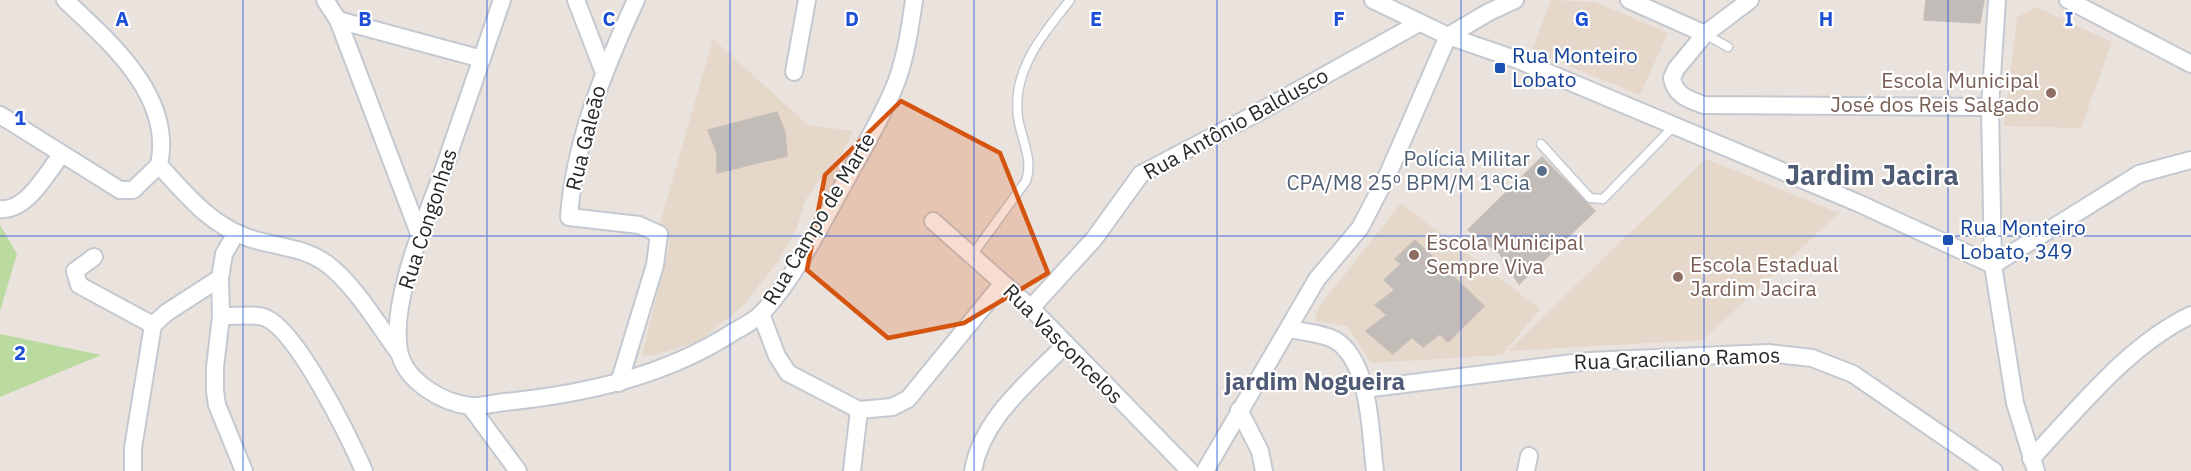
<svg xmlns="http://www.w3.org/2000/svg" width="2191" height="471" viewBox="0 0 2191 471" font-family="'IBM Plex Sans',sans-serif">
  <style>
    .education { fill: #e5d8cb }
    .green { fill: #bbda9f }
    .building { fill: #c2bcb9; stroke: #c5bdb6; stroke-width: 1.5 }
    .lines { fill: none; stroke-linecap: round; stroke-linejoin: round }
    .service-casing { stroke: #c4c9d1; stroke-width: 11 }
    .minor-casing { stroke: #c4c9d1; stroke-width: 20 }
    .service { stroke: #fff; stroke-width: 8 }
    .minor { stroke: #fff; stroke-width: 16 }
    .marked { fill: #d5540f; fill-opacity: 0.2; stroke: #d5540f; stroke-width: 4.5; stroke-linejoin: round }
    .grid { fill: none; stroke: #1d4ed8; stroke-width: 1.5; stroke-opacity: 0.55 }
    .transit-dot { fill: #1a4fb4; stroke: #fff; stroke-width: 2 }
    .education-dot { fill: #8d6e63; stroke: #fff; stroke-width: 2 }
    .service-dot { fill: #5c6f8a; stroke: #fff; stroke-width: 2 }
    .labels { text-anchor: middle; stroke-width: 4.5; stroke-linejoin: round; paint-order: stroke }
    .transit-label { font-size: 21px; fill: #164399; stroke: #fff; text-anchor: start }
    .education-label { font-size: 21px; fill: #785e54; stroke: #fff; text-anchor: start }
    .street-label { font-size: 21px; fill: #292929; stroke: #fff }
    .service-label { font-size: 21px; fill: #4e5e75; stroke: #fff; text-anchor: end }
    .quarter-label { font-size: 24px; font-weight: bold; fill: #4f5b74; stroke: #fff }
    .district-label { font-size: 27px; font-weight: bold; fill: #4f5b74; stroke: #fff }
    .grid-label { font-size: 20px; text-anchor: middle; font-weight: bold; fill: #1d4ed8; stroke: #fff; stroke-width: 4.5; stroke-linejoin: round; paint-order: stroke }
  </style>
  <rect width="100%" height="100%" fill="#eae2dc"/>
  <g class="education">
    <path d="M1551,0L1595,2L1668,33L1640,95L1532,51Z"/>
    <path d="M2036,7L2112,42L2081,128L2004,126L2017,17Z"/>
    <path d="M713,39L808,125L853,131L836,165L815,185L805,201L796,230L777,263L742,307L699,341L653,356L642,355L669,248V238L660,223Z"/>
    <path d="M1706,159L1839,213L1703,340L1508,351Z"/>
    <path d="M1401,203L1540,309L1502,355L1371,363L1347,326L1315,321L1319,307Z"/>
  </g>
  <g class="green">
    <path d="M0,225L17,254L0,311Z"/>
    <path d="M0,334L101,355L0,397Z"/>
  </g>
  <g class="building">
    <path d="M1926,0H1984L1980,23L1924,20Z"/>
    <path d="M777,112L785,132L787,156L717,173V153L708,130Z"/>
    <path d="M1542,157L1595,211L1519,284L1500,254L1468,230Z"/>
    <path d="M1415,240L1484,306L1448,342L1440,334L1423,347L1412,337L1393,354L1366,331L1387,315L1375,305L1395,290L1384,280L1401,264L1395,259Z"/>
  </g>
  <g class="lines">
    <defs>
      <g id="service">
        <path d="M1705,34L1728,47"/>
        <path d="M1541,144L1590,198L1603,199L1674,126"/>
        <path d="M973,254L1026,181C1033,161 1023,142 1019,123C1009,73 1042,36 1070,0"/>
      </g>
      <g id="minor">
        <path d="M65,0C110,42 174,97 159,165C184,192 209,224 246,237C273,247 303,246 327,264C354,284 379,326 399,353"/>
        <path d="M325,0L338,20L420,236"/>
        <path d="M502,0C482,57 463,114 443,171C426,218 390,302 399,351C405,381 442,403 471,406C481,407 494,403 505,402C585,394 666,376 735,331C744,326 756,320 763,312C797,274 822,223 847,178C864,147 883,116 896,83C906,56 910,28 914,0"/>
        <path d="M576,0L603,70"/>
        <path d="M1373,0L1448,36L1518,60L1858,203L1993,265L2139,174L2191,160"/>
        <path d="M1629,0L1705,34L1750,0"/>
        <path d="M1997,0L1990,107L1993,265L2015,403L2036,471"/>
        <path d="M2068,0L2191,64"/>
        <path d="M338,20L482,59"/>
        <path d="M1705,34L1676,69L1672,78C1675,96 1690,100 1704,105L1990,107"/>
        <path d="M1448,36L1489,12L1515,0"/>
        <path d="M794,72L807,0"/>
        <path d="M0,115L120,190H133L159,165"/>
        <path d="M0,209C27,212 47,172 62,154"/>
        <path d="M933,221L1031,308L1190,471"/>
        <path d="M236,233L224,254L220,278L221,316L215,367V391L217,405L244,471"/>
        <path d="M94,257L75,271L79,285L153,325"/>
        <path d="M1031,308L1094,239L1141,174L1259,112L1419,23"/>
        <path d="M761,314L777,356L788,373L859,410"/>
        <path d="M221,316C234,317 255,313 266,318C298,332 349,437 364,471"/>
        <path d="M1289,329C1303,332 1323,333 1335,340C1371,362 1370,433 1375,471"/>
        <path d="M619,383L655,265L659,234L639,225L569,217C574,143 605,67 636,0"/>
        <path d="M1364,389L1589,361L1768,353L1812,358L1853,374L1994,471"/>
        <path d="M470,406L518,471"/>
        <path d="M859,410L892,407L908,399L1002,284"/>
        <path d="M1239,410L1260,451L1264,471"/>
        <path d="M2031,459C2079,408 2127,346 2191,315"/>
        <path d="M133,471V448L153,325L166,313L220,278"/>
        <path d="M852,471L859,410"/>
        <path d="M973,471C982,418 1029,382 1065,345"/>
        <path d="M1205,471L1317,279L1360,228L1388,174L1448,36"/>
        <path d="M1526,471L1529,456"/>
      </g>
    </defs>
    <use href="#service" class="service-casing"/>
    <use href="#minor" class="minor-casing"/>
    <use href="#service" class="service"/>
    <use href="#minor" class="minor"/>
  </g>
  <path class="marked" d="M901,101L1000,153L1048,273L964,323L888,338L807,270L825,175Z"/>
  <path class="grid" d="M243,0V471M487,0V471M730,0V471M974,0V471M1217,0V471M1461,0V471M1704,0V471M1948,0V471M0,236H2191"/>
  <g class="transit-dot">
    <rect x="1494" y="62" width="12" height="12" rx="3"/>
    <rect x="1942" y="234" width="12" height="12" rx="3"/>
  </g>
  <g class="education-dot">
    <circle cx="2051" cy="93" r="6"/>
    <circle cx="1414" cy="255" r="6"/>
    <circle cx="1678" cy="277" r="6"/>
  </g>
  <circle class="service-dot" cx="1542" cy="171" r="6"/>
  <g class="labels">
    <g class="transit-label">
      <text x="1512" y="63">Rua Monteiro<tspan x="1512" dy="24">Lobato</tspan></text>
      <text x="1960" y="235">Rua Monteiro<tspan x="1960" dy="24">Lobato, 349</tspan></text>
    </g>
    <g class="education-label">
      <text x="2039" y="88" text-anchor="end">Escola Municipal<tspan x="2039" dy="24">José dos Reis Salgado</tspan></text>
      <text x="1426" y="250">Escola Municipal<tspan x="1426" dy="24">Sempre Viva</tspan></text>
      <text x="1690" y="272">Escola Estadual<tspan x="1690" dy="24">Jardim Jacira</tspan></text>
    </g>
    <g class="street-label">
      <text transform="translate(1236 124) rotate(-29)" y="7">Rua Antônio Baldusco</text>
      <text transform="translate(586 138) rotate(-76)" y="7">Rua Galeão</text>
      <text transform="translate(428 219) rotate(-72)" y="7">Rua Congonhas</text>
      <text transform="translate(819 219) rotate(-59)" y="7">Rua Campo de Marte</text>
      <text transform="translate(1063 344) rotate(45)" y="7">Rua Vasconcelos</text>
      <text transform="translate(1677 359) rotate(-2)" y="7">Rua Graciliano Ramos</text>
    </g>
    <g class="service-label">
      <text x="1530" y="166">Polícia Militar<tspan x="1530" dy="24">CPA/M8 25º BPM/M 1ªCia</tspan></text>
    </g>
    <g class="quarter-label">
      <text x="1315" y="390">jardim Nogueira</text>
    </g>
    <g class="district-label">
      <text x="1872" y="185">Jardim Jacira</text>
    </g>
  </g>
  <g class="grid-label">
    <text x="122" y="26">A</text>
    <text x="365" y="26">B</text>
    <text x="609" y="26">C</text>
    <text x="852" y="26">D</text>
    <text x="1096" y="26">E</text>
    <text x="1339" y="26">F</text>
    <text x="1582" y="26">G</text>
    <text x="1826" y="26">H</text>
    <text x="2069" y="26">I</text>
    <text x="20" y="125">1</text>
    <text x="20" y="360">2</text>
  </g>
</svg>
